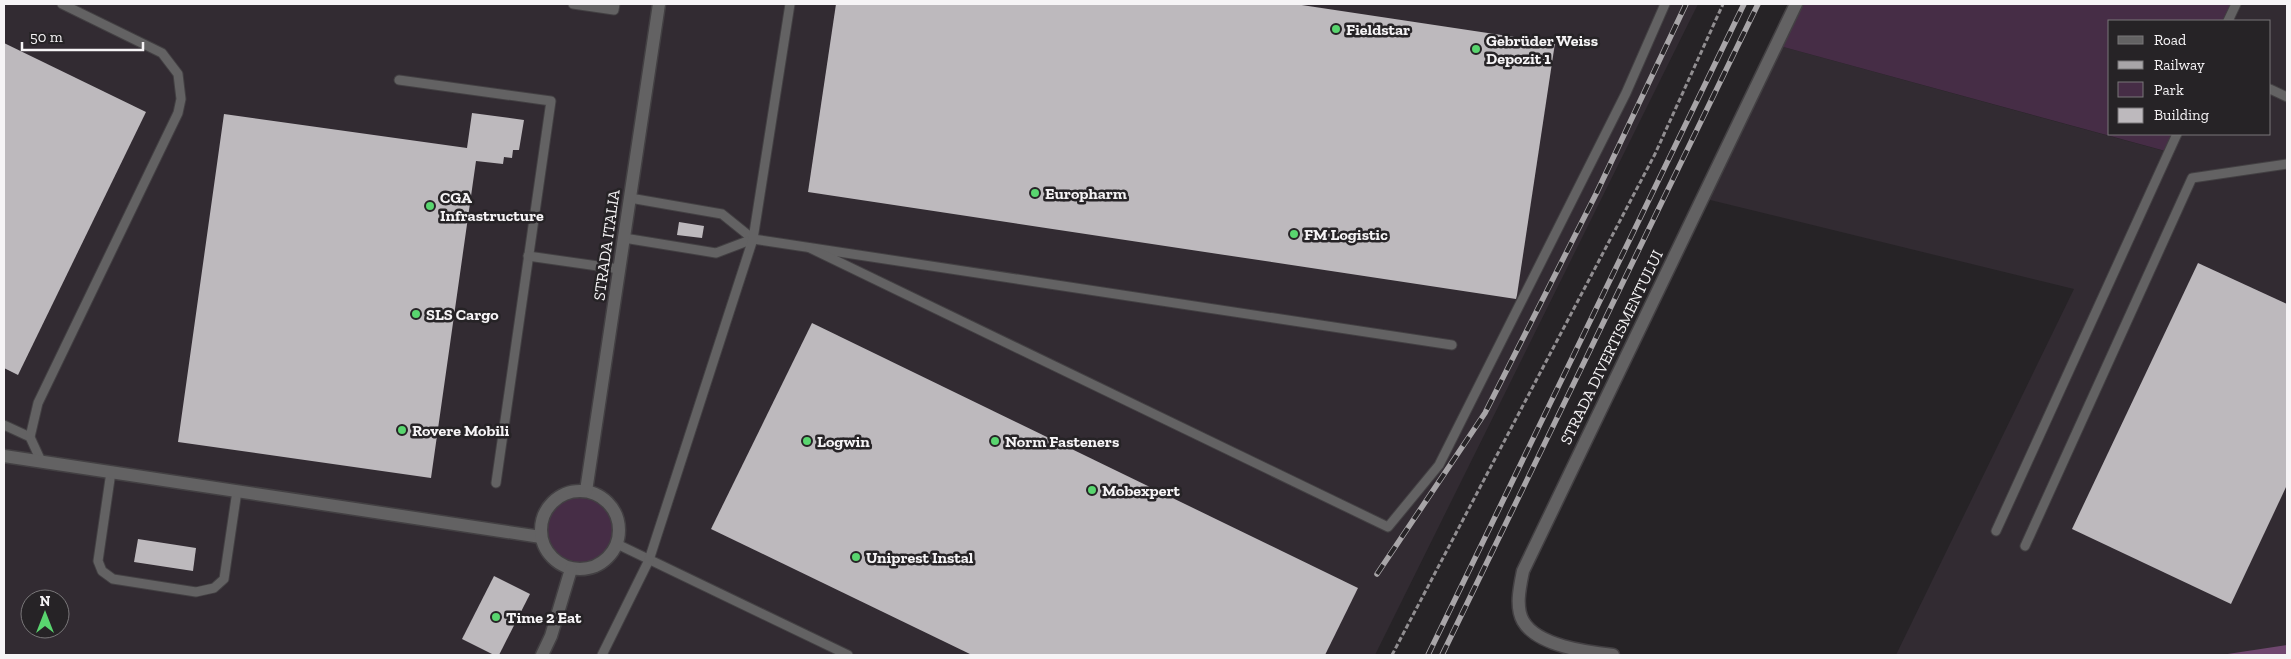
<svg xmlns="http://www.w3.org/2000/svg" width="2291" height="659" viewBox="0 0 2291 659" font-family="'Zilla Slab',serif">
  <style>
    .built { fill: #322b32; fill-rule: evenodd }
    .green { fill: #462d46 }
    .water { fill: #6f476f }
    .building { fill: #bdb9bd }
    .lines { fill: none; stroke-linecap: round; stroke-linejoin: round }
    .service-casing { stroke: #434043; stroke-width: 11 }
    .minor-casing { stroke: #434043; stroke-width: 15 }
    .path { stroke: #918e91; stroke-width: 3; stroke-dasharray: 5 2.5; stroke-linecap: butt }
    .service { stroke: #636263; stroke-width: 9 }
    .minor { stroke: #636263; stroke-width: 12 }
    .rail-casing { stroke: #a8a5a8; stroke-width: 5.5 }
    .rail { stroke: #262326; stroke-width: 4; stroke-dasharray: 11; stroke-linecap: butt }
    .poi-dot { fill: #59d56f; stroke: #262326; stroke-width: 2 }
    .labels { text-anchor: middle; stroke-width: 5; stroke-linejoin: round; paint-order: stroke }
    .poi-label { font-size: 16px; font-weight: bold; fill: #f6f4f6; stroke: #262326; text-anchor: start }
    .street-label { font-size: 16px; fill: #f6f4f6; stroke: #262326 }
  </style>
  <rect width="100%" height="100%" fill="#262326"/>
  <g class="built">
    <path d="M4,4H1698L1375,655H4ZM30,599H60V629H30Z"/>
    <path d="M2236,4H2287V655H1896L2074,289L1702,198L1776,45L2168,152L2177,134H2270V21H2228Z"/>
  </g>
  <g class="green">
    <path d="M1796,4H2236L2228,21H2110V134H2177L2169,152L1776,45Z"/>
    <circle cx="580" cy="530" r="39"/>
  </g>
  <path class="water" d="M2287,645V655H2221Z"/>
  <g class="building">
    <path d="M836,4H1295L1555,43L1517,295L1516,299L808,192Z"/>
    <path d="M4,43L146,112L18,375L4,368Z"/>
    <path d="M472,113L524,120L519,150H513L512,158L504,157L503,164L476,161L431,478L178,442L224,114L467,148Z"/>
    <path d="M679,222L704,226L702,238L677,235Z"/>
    <path d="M2198,263L2287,304V485L2231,604L2072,529Z"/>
    <path d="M812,323L1358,588L1325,655H972L711,529Z"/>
    <path d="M138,539L196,548L193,571L134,562Z"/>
    <path d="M494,576L530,594L499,655H494L462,639Z"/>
  </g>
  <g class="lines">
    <defs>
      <g id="service">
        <path d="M573,4L614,10L615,4"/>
        <path d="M2228,21L2236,4"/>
        <path d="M399,80L551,101L496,483"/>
        <path d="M2270,89L2287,97"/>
        <path d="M630,198L722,214L753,239L1452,345"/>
        <path d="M624,238L716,253L753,239"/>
        <path d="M810,248L1388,527L1439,465L1626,93L1665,4"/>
        <path d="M528,256L619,269"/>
        <path d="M4,425L30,437"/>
        <path d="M41,461L30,437L38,403L178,113L181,99L178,74L162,53L62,4"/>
        <path d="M111,472L98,561L102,571L113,579L196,592L214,588L224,579L237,491"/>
        <path d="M1996,531L2177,134"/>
        <path d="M617,544L848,655"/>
        <path d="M2025,546L2192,178L2287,164"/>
        <path d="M602,655L649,560L753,239L790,4"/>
      </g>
      <g id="minor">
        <path d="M4,456L541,537"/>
        <circle cx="580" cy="530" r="39"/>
        <path d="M586,491L659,4"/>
        <path d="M542,655L551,636L571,569"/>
        <path d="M1613,655C1587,652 1537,646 1523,621C1515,607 1520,586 1523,571L1796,4"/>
      </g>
    </defs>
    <use href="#service" class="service-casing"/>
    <use href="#minor" class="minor-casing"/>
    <path class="path" d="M1392,655L1655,154L1723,4"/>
    <use href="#service" class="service"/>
    <use href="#minor" class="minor"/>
    <defs>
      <g id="rail">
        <path d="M1377,574L1485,413L1596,194L1686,4"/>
        <path d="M1428,655L1744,4"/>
        <path d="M1442,655L1758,4"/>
      </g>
    </defs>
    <use href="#rail" class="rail-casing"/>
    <use href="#rail" class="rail"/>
  </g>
  <g class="poi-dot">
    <circle cx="1336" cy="29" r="5"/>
    <circle cx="1476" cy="49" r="5"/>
    <circle cx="1035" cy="193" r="5"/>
    <circle cx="430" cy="206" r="5"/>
    <circle cx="1294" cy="234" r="5"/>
    <circle cx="416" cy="314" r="5"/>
    <circle cx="402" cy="430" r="5"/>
    <circle cx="807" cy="441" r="5"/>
    <circle cx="995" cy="441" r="5"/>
    <circle cx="1092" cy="490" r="5"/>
    <circle cx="856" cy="557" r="5"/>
    <circle cx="496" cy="617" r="5"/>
  </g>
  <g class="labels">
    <g class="poi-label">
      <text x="1346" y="35">Fieldstar</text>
      <text x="1486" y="46">Gebrüder Weiss<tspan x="1486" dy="18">Depozit 1</tspan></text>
      <text x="1045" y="199">Europharm</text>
      <text x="440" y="203">CGA<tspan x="440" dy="18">Infrastructure</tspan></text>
      <text x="1304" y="240">FM Logistic</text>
      <text x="426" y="320">SLS Cargo</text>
      <text x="412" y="436">Rovere Mobili</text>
      <text x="817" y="447">Logwin</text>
      <text x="1005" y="447">Norm Fasteners</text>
      <text x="1102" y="496">Mobexpert</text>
      <text x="866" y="563">Uniprest Instal</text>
      <text x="506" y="623">Time 2 Eat</text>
    </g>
    <g class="street-label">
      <text transform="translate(606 245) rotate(-82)" y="6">STRADA ITALIA</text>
      <text transform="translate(1611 347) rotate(-64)" y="6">STRADA DIVERTISMENTULUI</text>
    </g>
  </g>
  <rect width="2291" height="659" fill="none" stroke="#f6f4f6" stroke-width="10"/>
  <rect x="2108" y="20" width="162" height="115" fill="#262326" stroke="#797779"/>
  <rect x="2118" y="36" width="25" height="8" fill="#636263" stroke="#797779"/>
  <text x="2154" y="45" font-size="15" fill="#f6f4f6">Road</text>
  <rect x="2118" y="61" width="25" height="8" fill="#a8a5a8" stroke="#797779"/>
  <text x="2154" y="70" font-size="15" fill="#f6f4f6">Railway</text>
  <rect x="2118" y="82" width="25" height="15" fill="#462d46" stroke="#797779"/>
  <text x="2154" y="95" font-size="15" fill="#f6f4f6">Park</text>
  <rect x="2118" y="108" width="25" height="15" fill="#bdb9bd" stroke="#797779"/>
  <text x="2154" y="120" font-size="15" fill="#f6f4f6">Building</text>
  <g transform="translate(45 614)"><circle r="24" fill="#262326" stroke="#797779"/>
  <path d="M0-4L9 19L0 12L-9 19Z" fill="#59d56f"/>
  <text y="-8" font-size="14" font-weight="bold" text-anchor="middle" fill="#f6f4f6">N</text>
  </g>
  <path d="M22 42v8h121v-8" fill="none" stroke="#f6f4f6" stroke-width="2.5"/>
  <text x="30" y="42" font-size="15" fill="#f6f4f6" stroke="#262326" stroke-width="4" paint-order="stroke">50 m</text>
</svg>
